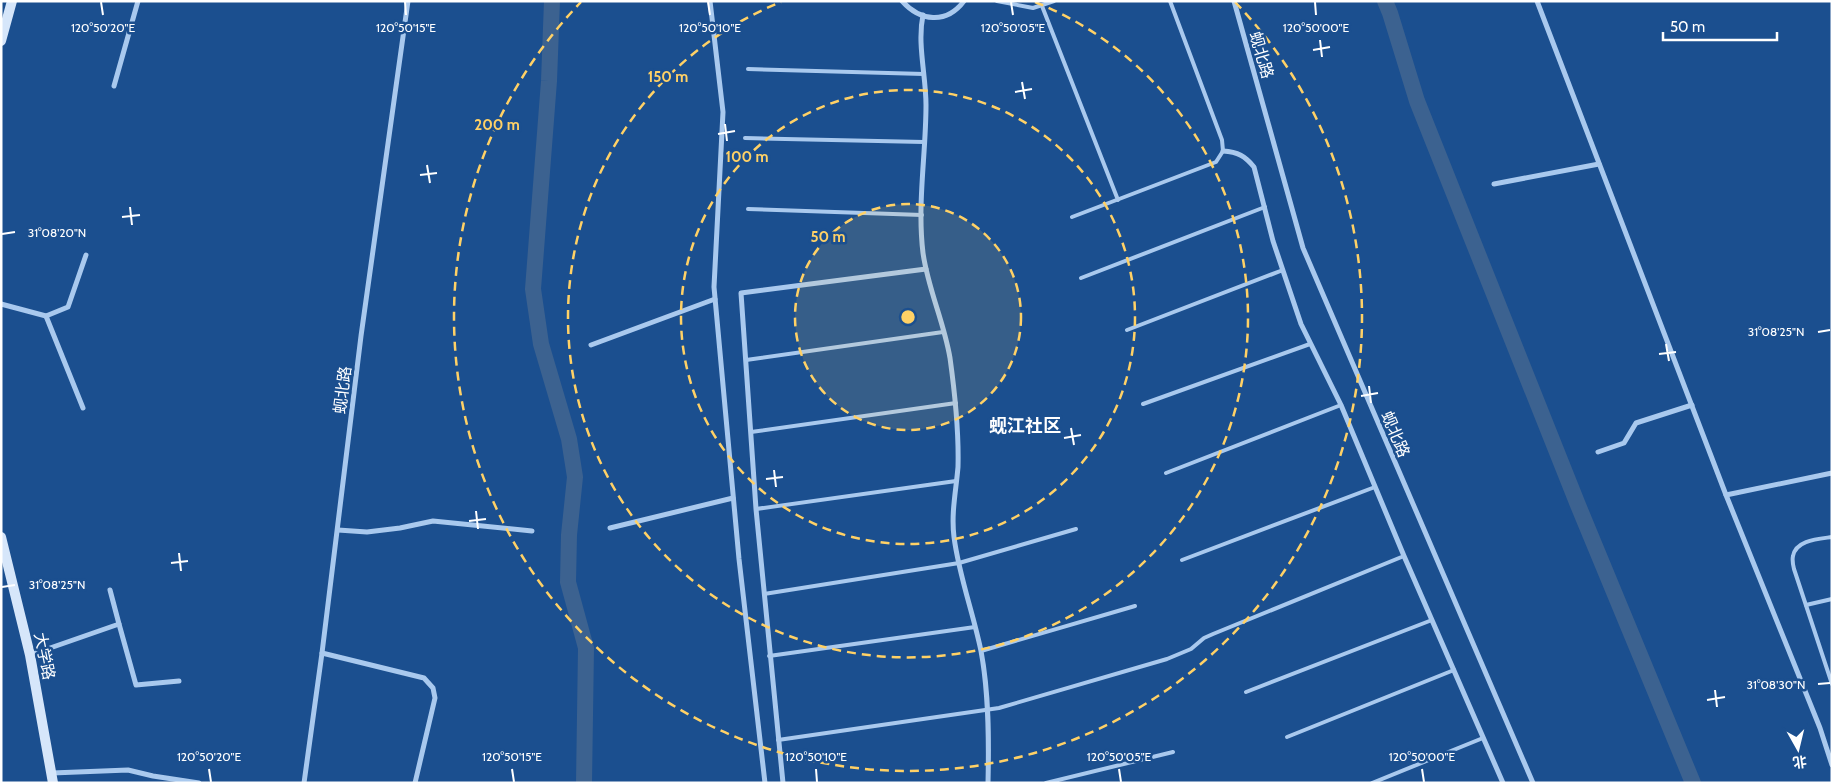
<svg xmlns="http://www.w3.org/2000/svg" width="1833" height="784" viewBox="0 0 1833 784" font-family="Cabin,'Noto Sans SC',sans-serif">
  <style>
    .lines { fill: none; stroke-linecap: round; stroke-linejoin: round }
    .canal { stroke: #3c6290; stroke-width: 16 }
    .service { stroke: #a9c9ee; stroke-width: 4 }
    .minor { stroke: #a9c9ee; stroke-width: 5 }
    .secondary { stroke: #d6e6fa; stroke-width: 10 }
    .ticks { fill: none; stroke: #fff; stroke-width: 2 }
    .ring { fill: none; stroke: #ffd166; stroke-width: 2.5; stroke-dasharray: 9 6 }
    .labels { text-anchor: middle; stroke-width: 5; stroke-linejoin: round; paint-order: stroke }
    .street-label { font-size: 16px; fill: #fff; stroke: #1b4f8f }
    .neighbourhood-label { font-size: 18px; font-weight: bold; fill: #fff; stroke: #1b4f8f }
    .ticks-label { font-size: 12px; text-anchor: middle; fill: #fff; stroke: #1b4f8f; stroke-width: 5; stroke-linejoin: round; paint-order: stroke }
    .centre { fill: #ffd166; stroke: #1b4f8f; stroke-width: 2.5 }
    .ring-label { font-size: 15px; text-anchor: middle; font-weight: bold; fill: #ffd166; stroke: #1b4f8f; stroke-width: 5; stroke-linejoin: round; paint-order: stroke }
  </style>
  <rect width="100%" height="100%" fill="#1b4f8f"/>
  <g class="lines">
    <g class="canal">
      <path d="M552,1L549,81L533,289L541,344L569,439L575,477L569,535L568,582L586,648L584,783"/>
      <path d="M1385,1L1390,13L1417,101L1578,505L1693,783"/>
    </g>
    <g class="service">
      <path d="M997,1L1033,8L1054,1"/>
      <path d="M1042,6L1118,200"/>
      <path d="M748,69L924,74"/>
      <path d="M745,138L924,142"/>
      <path d="M748,209L922,215"/>
      <path d="M1072,217L1216,162L1223,151L1222,140L1170,1"/>
      <path d="M1081,278L1265,207"/>
      <path d="M1127,330L1283,270"/>
      <path d="M746,360L943,332"/>
      <path d="M1143,404L1310,344"/>
      <path d="M751,432L956,403"/>
      <path d="M1166,473L1341,405"/>
      <path d="M756,509L956,481"/>
      <path d="M1832,537C1818,539 1796,540 1793,556C1792,560 1793,565 1794,569L1832,684"/>
      <path d="M1182,560L1375,487"/>
      <path d="M764,594L959,563L1076,529"/>
      <path d="M1806,605L1832,599"/>
      <path d="M981,651L1135,606"/>
      <path d="M769,656L975,627"/>
      <path d="M1246,692L1432,620"/>
      <path d="M1287,737L1454,670"/>
      <path d="M778,740L999,708L1167,659L1191,649L1204,638L1213,634L1404,556"/>
      <path d="M1046,783L1173,752"/>
      <path d="M1372,783L1483,738"/>
    </g>
    <g class="minor">
      <path d="M710,1L723,112L714,287L739,559L765,783"/>
      <path d="M902,1C920,21 946,25 964,1"/>
      <path d="M1234,1L1303,248L1533,783"/>
      <path d="M1537,1L1726,495L1820,728L1832,765"/>
      <path d="M923,15C917,44 926,75 926,105C926,154 917,204 923,253C928,289 944,322 950,358C955,394 959,430 958,467C956,491 951,513 954,537C959,576 973,612 981,651C989,693 989,740 988,783"/>
      <path d="M114,86L138,1"/>
      <path d="M1223,151C1238,152 1245,156 1254,167L1273,241L1301,324L1341,405L1404,556L1503,783"/>
      <path d="M1494,184L1599,164"/>
      <path d="M1,304L46,316L68,307L86,255"/>
      <path d="M46,316L83,408"/>
      <path d="M591,345L715,299"/>
      <path d="M1598,452L1624,443L1636,423L1692,405"/>
      <path d="M1726,495L1832,473"/>
      <path d="M610,528L733,498"/>
      <path d="M338,530L367,532L400,528L433,521L532,531"/>
      <path d="M119,624L136,685L179,681"/>
      <path d="M322,653L424,678L433,688L435,698L415,783"/>
      <path d="M30,655L119,624L110,590"/>
      <path d="M52,773L128,770L153,776L199,783"/>
      <path d="M304,783L322,653L361,336L408,1"/>
      <path d="M783,783L756,509L741,293L926,269"/>
    </g>
    <g class="secondary">
      <path d="M1,41L12,1"/>
      <path d="M1,537L30,655L53,783"/>
    </g>
  </g>
  <path class="ticks" d="M101,2L103,15M405,2L406,15M708,2L710,15M1011,2L1013,15M1315,2L1316,15M1320,40L1322,57M1313,50L1330,47M1022,82L1025,99M1015,92L1032,89M725,124L727,141M718,134L735,131M427,165L430,183M420,175L437,173M130,207L132,225M122,217L140,215M2,234L15,232M1818,332L1830,330M1666,344L1669,361M1659,354L1676,352M1369,386L1371,403M1361,396L1378,393M1071,428L1074,445M1064,438L1081,435M774,470L776,487M766,479L783,477M476,511L478,529M469,521L486,519M179,553L181,571M171,563L188,561M2,587L15,585M1818,684L1830,683M1715,690L1717,707M1707,700L1725,697M209,769L211,782M512,769L514,782M816,769L817,782M1119,769L1121,782M1422,769L1424,782"/>
  <circle cx="908" cy="317" r="113" fill="#ffd166" fill-opacity=".12"/>
  <g class="ring">
    <circle cx="908" cy="317" r="113"/>
    <circle cx="908" cy="317" r="227"/>
    <path d="M1035 2A340 340 0 1 1 781 2"/>
    <path d="M1235 2A454 454 0 1 1 581 2"/>
  </g>
  <g class="labels">
    <g class="street-label">
      <text transform="translate(1262 55) rotate(74)" y="6">蚬北路</text>
      <text transform="translate(342 390) rotate(-83)" y="6">蚬北路</text>
      <text transform="translate(1396 434) rotate(67)" y="6">蚬北路</text>
      <text transform="translate(45 656) rotate(78)" y="6">大学路</text>
    </g>
    <g class="neighbourhood-label">
      <text x="1025" y="432">蚬江社区</text>
    </g>
  </g>
  <g class="ticks-label">
    <text x="103" y="32">120°50'20"E</text>
    <text x="406" y="32">120°50'15"E</text>
    <text x="710" y="32">120°50'10"E</text>
    <text x="1013" y="32">120°50'05"E</text>
    <text x="1316" y="32">120°50'00"E</text>
    <text x="57" y="237">31°08'20"N</text>
    <text x="1776" y="336">31°08'25"N</text>
    <text x="57" y="589">31°08'25"N</text>
    <text x="1776" y="689">31°08'30"N</text>
    <text x="209" y="761">120°50'20"E</text>
    <text x="512" y="761">120°50'15"E</text>
    <text x="816" y="761">120°50'10"E</text>
    <text x="1119" y="761">120°50'05"E</text>
    <text x="1422" y="761">120°50'00"E</text>
  </g>
  <circle cx="908" cy="317" r="8" class="centre"/>
  <g class="ring-label">
    <text x="668" y="82">150 m</text>
    <text x="497" y="130">200 m</text>
    <text x="747" y="162">100 m</text>
    <text x="828" y="242">50 m</text>
  </g>
  <rect width="1833" height="784" fill="none" stroke="#ffffff" stroke-width="5"/>
  <g transform="translate(1798 749) rotate(172)" stroke="#1b4f8f" stroke-width="4" paint-order="stroke">
  <path d="M0-4L9 19L0 12L-9 19Z" fill="#ffffff"/>
  <text y="-8" font-size="14" font-weight="bold" text-anchor="middle" fill="#ffffff">北</text>
  </g>
  <path d="M1663 32v8h114v-8" fill="none" stroke="#ffffff" stroke-width="2.5"/>
  <text x="1670" y="32" font-size="15" fill="#ffffff" stroke="#1b4f8f" stroke-width="4" paint-order="stroke">50 m</text>
</svg>
